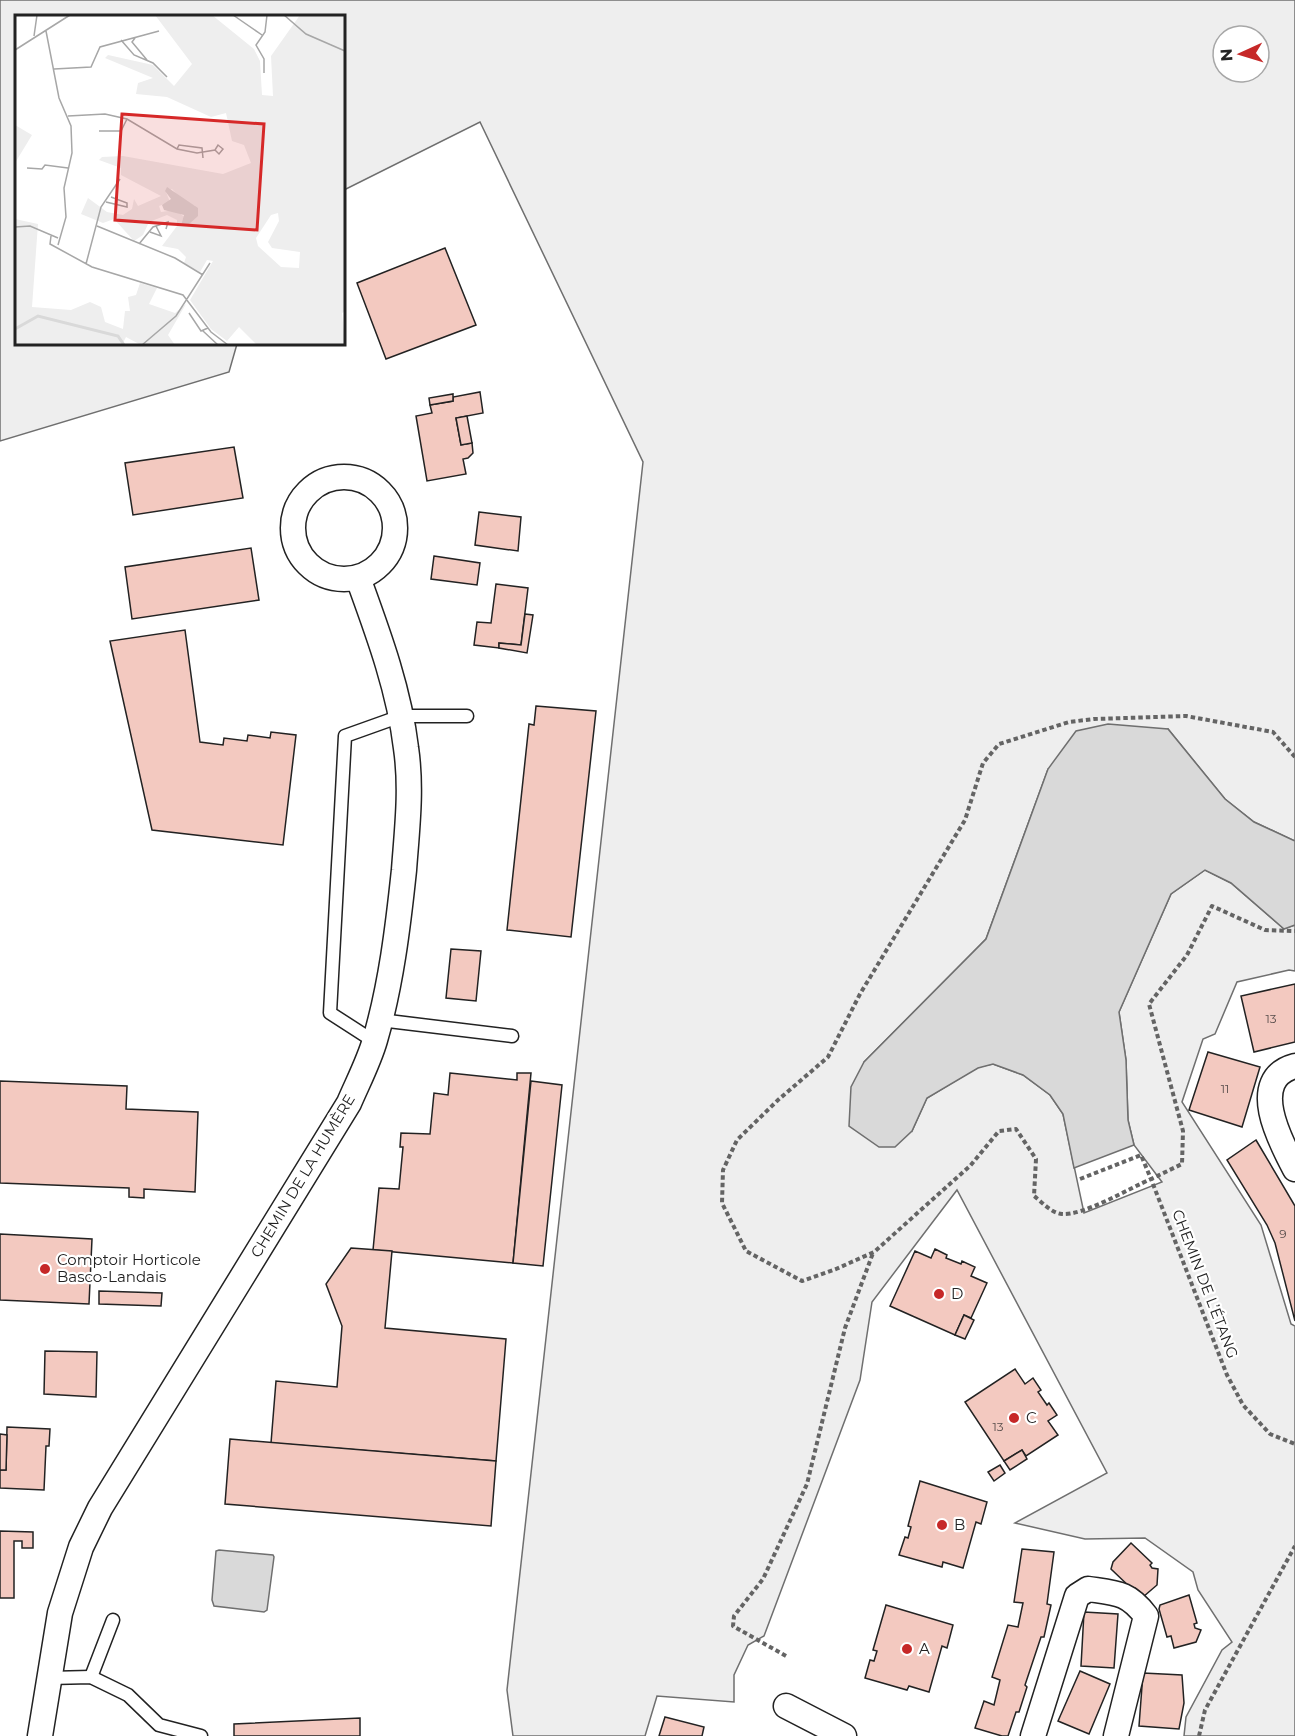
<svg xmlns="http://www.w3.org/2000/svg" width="1295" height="1736" viewBox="0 0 1295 1736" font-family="Montserrat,sans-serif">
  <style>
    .green { fill: #eee; stroke: #6f6f6f; stroke-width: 1.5; fill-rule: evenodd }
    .water { fill: #d9d9d9; stroke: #6f6f6f; stroke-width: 1.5 }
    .building { fill: #f3c9c0; stroke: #222; stroke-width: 1.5 }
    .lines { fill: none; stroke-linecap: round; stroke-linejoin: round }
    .service-casing { stroke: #222; stroke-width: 15 }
    .minor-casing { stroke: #222; stroke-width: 27 }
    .path { stroke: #646464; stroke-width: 4; stroke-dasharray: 4.5 3; stroke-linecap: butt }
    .service { stroke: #fff; stroke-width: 12 }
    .minor { stroke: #fff; stroke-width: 24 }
    .poi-dot { fill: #c62828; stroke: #fff; stroke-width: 2 }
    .labels { text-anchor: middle; stroke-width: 4.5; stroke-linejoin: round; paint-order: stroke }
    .number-label { font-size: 12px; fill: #564c4a }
    .street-label { font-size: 15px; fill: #222; stroke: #fff }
    .poi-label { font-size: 15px; fill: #222; stroke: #fff; text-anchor: start }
    .inset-river { fill: none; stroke: #d9d9d9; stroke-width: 3 }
    .inset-road { fill: none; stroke: #a7a7a7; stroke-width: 1.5 }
    .view { fill: #d62828; fill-opacity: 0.15; stroke: #d62828; stroke-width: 3 }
    .inset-edge { fill: none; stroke: #222; stroke-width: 3 }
  </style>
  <rect width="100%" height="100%" fill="#fff"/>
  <path class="green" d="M0,0H1295V841L1254,822L1225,799L1168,729L1048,769L986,939L864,1062L912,1131L927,1098L978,1067L993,1064L1023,1075L1050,1095L1063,1114L1084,1213L1162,1182L1134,1145L1128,1120L1126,1060L1119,1012L1171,894L1205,870L1231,883L1284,929L1295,925V971L1289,970L1237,982L1215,1034L1203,1039L1182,1102L1261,1225L1291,1324L1295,1326V1736H1184L1186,1717L1222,1650L1232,1642L1198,1590L1193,1572L1145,1538L1085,1539L1015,1523L1107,1473L957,1190L872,1302L860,1380L764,1636L748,1645L734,1675V1702L657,1696L645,1736H513L507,1690L643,462L480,122L344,190V16H16V344H237L229,372L0,441ZM1223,36H1259V72H1223Z"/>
  <g class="water">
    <path d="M1108,724L1168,729L1225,799L1254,822L1295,841V925L1284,929L1231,883L1205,870L1171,894L1119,1012L1126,1060L1128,1120L1134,1145L1074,1168L1063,1114L1050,1095L1023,1075L993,1064L978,1068L927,1098L912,1131L895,1147H879L849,1126L851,1087L864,1062L986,939L1048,769L1076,731Z"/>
    <path d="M219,1550L273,1555L274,1557L267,1610L264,1612L214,1606L212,1600L216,1551Z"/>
  </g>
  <g class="building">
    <path d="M445,248L476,325L386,359L357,283Z"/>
    <path d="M480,392L483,413L456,418L461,445L472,443L473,453L468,458L463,459L466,474L427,481L416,416L432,413L430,405L453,401V397Z"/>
    <path d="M453,394V401L430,405L429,398Z"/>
    <path d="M467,416L472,443L461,445L456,418Z"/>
    <path d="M234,447L243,498L133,515L125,463Z"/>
    <path d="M479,512L521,517L518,551L475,545Z"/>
    <path d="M251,548L259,600L132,619L125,567Z"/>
    <path d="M434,556L480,563L477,585L431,579Z"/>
    <path d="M496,584L528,588L521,645L499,643V648L474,645L477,622L491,623Z"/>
    <path d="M525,614L533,615L527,653L499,648V643L521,645Z"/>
    <path d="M185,630L200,742L223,745L224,738L247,741L248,735L270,738L271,732L296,735L283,845L152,830L110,641Z"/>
    <path d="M536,706L596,711L571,937L507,930L529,724L534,725Z"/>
    <path d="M451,949L481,951L476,1001L446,998Z"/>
    <path d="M1295,984V1042L1254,1052L1241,996Z"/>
    <path d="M1208,1052L1260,1067L1242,1127L1189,1110Z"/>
    <path d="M450,1073L517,1080V1073H531L513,1263L373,1250L379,1188L399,1189L403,1147H400L401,1133L430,1134L434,1093L448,1095Z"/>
    <path d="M0,1081L127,1086L126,1109L198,1112L195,1192L144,1189V1198L129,1197V1188L0,1183Z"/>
    <path d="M531,1081L562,1085L543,1266L513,1263Z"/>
    <path d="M1256,1140L1295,1206V1321L1275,1243L1267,1225L1227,1160Z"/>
    <path d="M0,1234L92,1239L89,1304L0,1300Z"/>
    <path d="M351,1248L392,1251L385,1328L506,1339L496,1461L271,1443L276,1381L337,1387L342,1326L326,1284Z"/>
    <path d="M935,1249L947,1255L946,1258L961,1264L962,1261L975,1267L971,1276L987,1283L971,1318L964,1315L955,1335L890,1306L915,1251L931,1258Z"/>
    <path d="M99,1291L162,1293L161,1306L99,1304Z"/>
    <path d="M964,1315L974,1320L965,1339L955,1335Z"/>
    <path d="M45,1351L97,1352L96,1397L44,1394Z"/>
    <path d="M1015,1369L1025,1384L1033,1378L1041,1390L1038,1392L1047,1405L1049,1403L1057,1415L1048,1421L1058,1435L1026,1456L1022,1450L1004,1461L965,1402Z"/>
    <path d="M7,1427L50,1429L49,1446H46L44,1490L0,1488V1470H6Z"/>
    <path d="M0,1434L7,1435L6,1470H0Z"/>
    <path d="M230,1439L496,1461L491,1526L225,1504Z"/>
    <path d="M1022,1450L1027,1459L1010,1470L1004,1461Z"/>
    <path d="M1000,1465L1005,1473L994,1481L988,1472Z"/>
    <path d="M920,1481L987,1502L981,1524L976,1522L963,1568L943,1562L942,1567L899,1555L905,1537L908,1538L911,1527L908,1526Z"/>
    <path d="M0,1531L33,1532V1548H22V1541H14V1598H0Z"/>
    <path d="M1131,1543L1152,1563L1150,1565L1152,1568L1158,1569L1157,1585L1143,1597L1135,1588L1133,1590L1111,1569L1113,1562Z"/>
    <path d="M1022,1549L1054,1552L1047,1604L1051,1605L1044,1637H1041L1025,1685L1027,1687L1019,1712H1016L1008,1736H1002L975,1728L984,1701L994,1705L1000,1680L992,1677L1008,1625L1018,1627L1023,1603L1014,1602Z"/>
    <path d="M1189,1595L1197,1623L1194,1624L1195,1628L1201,1630L1196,1642L1174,1648L1171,1636L1167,1637L1159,1609L1160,1605Z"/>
    <path d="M886,1605L953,1625L947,1648L942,1646L929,1692L909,1686L907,1690L865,1678L870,1660L874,1661L877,1651L873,1650Z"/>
    <path d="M1084,1612L1118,1614L1114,1668L1081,1666Z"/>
    <path d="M1080,1671L1110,1684L1089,1734L1058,1721Z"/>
    <path d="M1143,1673L1182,1675L1184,1703L1179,1729L1139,1726Z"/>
    <path d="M665,1717L704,1727L702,1736H659Z"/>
    <path d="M360,1718V1736H234V1724Z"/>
  </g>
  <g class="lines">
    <defs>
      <g id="service">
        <path d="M380,1020L512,1036"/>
        <path d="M375,1042L330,1013L345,736L401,716H467"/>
        <path d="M91,1677L113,1620"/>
        <path d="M49,1678L91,1677L128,1695L159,1725L201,1736"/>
      </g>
      <g id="minor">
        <circle cx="344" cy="528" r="51"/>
        <path d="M1295,1066C1247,1079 1280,1141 1295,1169"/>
        <path d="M786,1706L844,1736"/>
        <path d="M40,1736L60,1613L81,1547L100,1508L349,1103C358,1082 369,1061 375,1040C391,985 398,927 404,870C407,829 412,789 406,748C399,689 378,633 358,578"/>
        <path d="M1033,1736L1077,1596L1088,1589C1116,1593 1128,1592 1146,1616L1116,1736"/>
      </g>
    </defs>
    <use href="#service" class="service-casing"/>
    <use href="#minor" class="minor-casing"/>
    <g class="path">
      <path d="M1295,757L1273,732L1186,716L1094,719L1069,722L999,744L983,763L965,820L860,994L828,1057L778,1100L737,1140L723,1170L722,1203L746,1251L802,1281L836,1269L874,1252L970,1166L999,1131L1016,1129L1036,1159L1034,1196C1042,1202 1051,1213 1062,1214C1083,1216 1130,1188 1151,1179L1227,1375L1243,1405L1270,1434L1295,1444"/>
      <path d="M1080,1179L1141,1155L1151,1179L1182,1164L1183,1131L1149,1004L1187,955L1212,906L1265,930L1295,931"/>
      <path d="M786,1656L733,1626L734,1616L763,1579L807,1484L845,1328L873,1253"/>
      <path d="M1199,1736L1205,1710L1295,1546"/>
    </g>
    <use href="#service" class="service"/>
    <use href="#minor" class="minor"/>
  </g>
  <g class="poi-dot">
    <circle cx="45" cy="1269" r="6"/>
    <circle cx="939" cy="1294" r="6"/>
    <circle cx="1014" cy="1418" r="6"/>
    <circle cx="942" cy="1525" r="6"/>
    <circle cx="907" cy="1649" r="6"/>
  </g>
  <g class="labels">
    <g class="number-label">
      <text x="1271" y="1023">13</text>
      <text x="1225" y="1093">11</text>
      <text x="1283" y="1238">9</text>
      <text x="998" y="1431">13</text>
    </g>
    <g class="street-label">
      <text transform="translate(303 1176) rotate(-59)" y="5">CHEMIN DE LA HUMÈRE</text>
      <text transform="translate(1205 1284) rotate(69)" y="5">CHEMIN DE L’ÉTANG</text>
    </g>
    <g class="poi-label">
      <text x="57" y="1265">Comptoir Horticole<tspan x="57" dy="17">Basco-Landais</tspan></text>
      <text x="951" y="1299">D</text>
      <text x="1026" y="1423">C</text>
      <text x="954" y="1530">B</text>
      <text x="919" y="1654">A</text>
    </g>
  </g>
  <g transform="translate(15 15)">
    <rect width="330" height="330" fill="#fff"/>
    <path d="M140,0H197L239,34L245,46L247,80L258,81L256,41L285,0H330V296L327,298L330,330H242L224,312L212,326L196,314L175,285L198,246L192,245L185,257L169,248L171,242L163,234L147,231L162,211V205L152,200L134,207L128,220L119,226L99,204L88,208L66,199L73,183L92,197L108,200L117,194L119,184L123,191L146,181L106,160V153L84,145L87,142L108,141L208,159L236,148L229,130L217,126L211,98L196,102L152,82L121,79L123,68L138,63L90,43L93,40L138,50L159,71L177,49ZM157,174L167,185L180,191L183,200L172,211H167L171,203L160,195L146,197L144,191L155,187L151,177ZM263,198L264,206L253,227L257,233L285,237L284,253L266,252L243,231L241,223L256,200ZM0,110L17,120L0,148ZM0,204L23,209L17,292L56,295L75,287L86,292L90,307L108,314L110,296H115L113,282L121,280L125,268L142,273L134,289L160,298L171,289L153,320L160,330H126L111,322L107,330H0Z" fill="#eee" fill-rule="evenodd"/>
    <path d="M152,172L183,193V201L172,211H166L169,200L149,195L147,190L156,184L150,176Z" fill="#d9d9d9"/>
    <path class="inset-river" d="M0,314L23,301L103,321L109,330"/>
    <path class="inset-road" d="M218,0L247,20M269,0L291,19L330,36M31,16L44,83L56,111L57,138L49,173L51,202L43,230M19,21L22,0M120,23L117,27L132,45M106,25L119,40L138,48L152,62M0,35L55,0M39,54L76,52L85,32L144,16M249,58V44L241,30L250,17L252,0M53,101L90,99L112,104L162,134L182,138L200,135L203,130L208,134L204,139L200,135M84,116H106L112,104M162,134L164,130L187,133L188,143M12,153L27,154L30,150L53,153M91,187L112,192V188L96,182M82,211L160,243L188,260M0,212L15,211L43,223M135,217L146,221L141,211M36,221L35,229L77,252L168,280L196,317L213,330M124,229L138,212L153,207L151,214M71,249L86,192L105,164M174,298L186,316L193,313M188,316L203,330M127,330L161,301L195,248"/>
    <path class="view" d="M107,99L249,109L242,215L100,205Z"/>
    <rect width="330" height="330" class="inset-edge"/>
  </g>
  <g transform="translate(1241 54) rotate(266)"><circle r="28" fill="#ffffff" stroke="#a7a7a7" stroke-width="1.5"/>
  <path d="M0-4.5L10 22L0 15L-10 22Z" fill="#c62828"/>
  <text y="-9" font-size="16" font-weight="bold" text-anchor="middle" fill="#222222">N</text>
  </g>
</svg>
